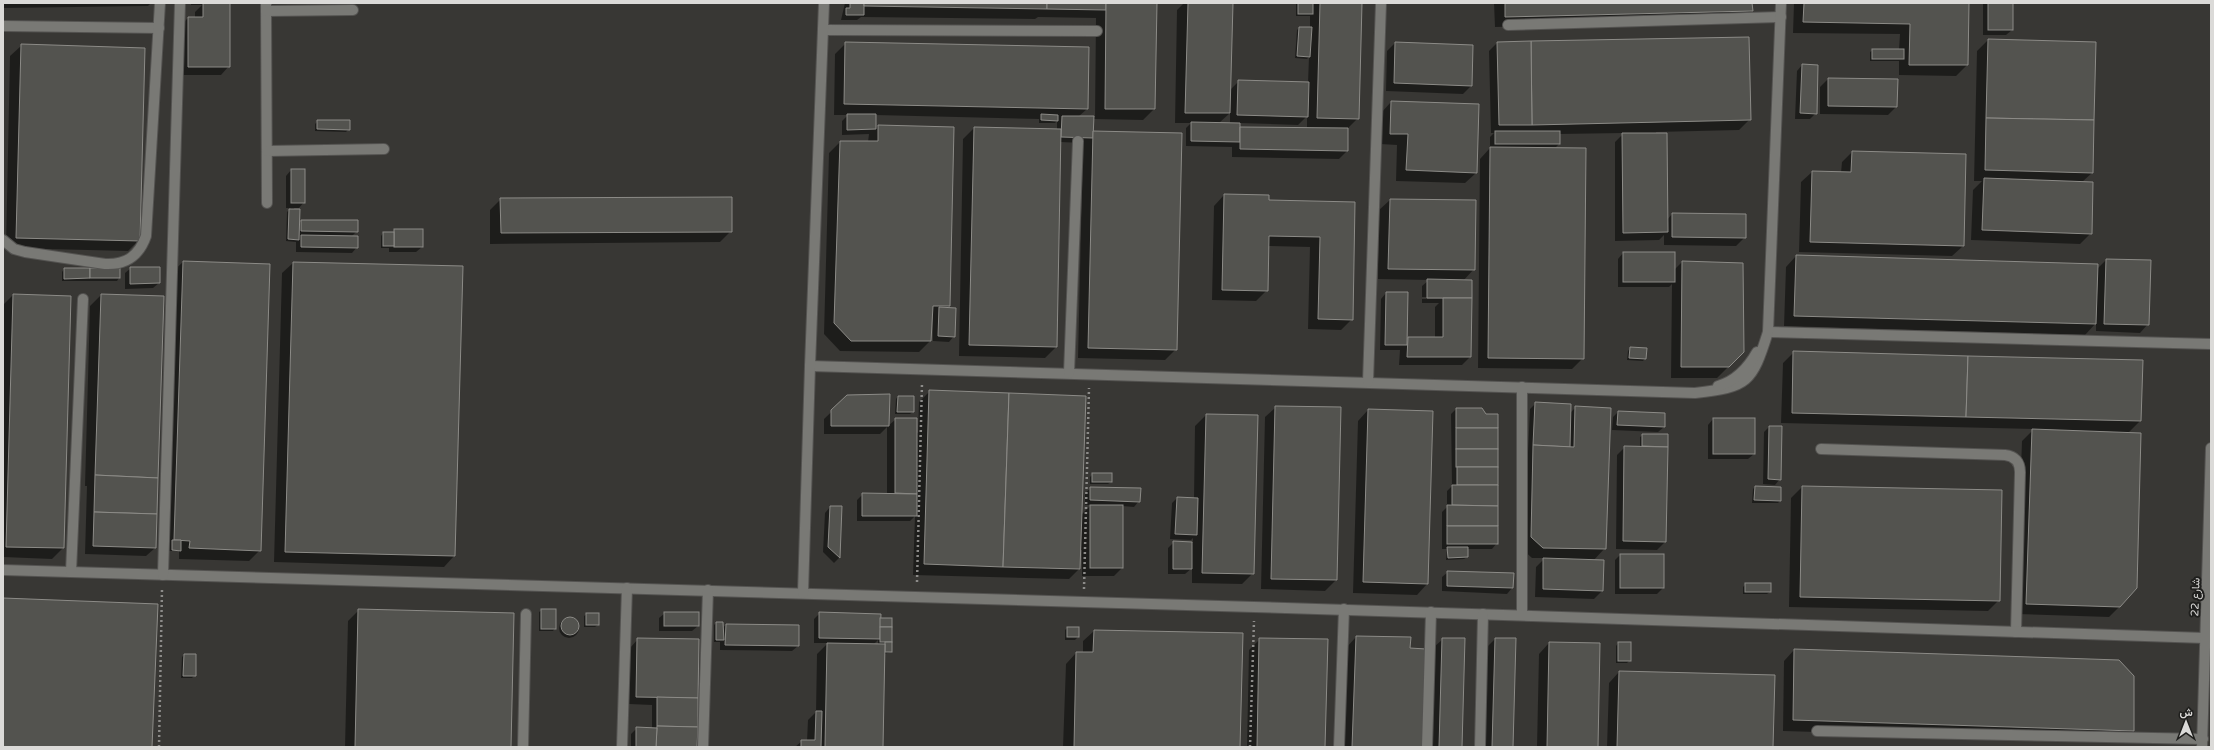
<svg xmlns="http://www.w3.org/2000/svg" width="2214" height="750" viewBox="0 0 2214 750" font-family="'Varela Round',Vazirmatn,sans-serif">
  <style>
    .shadow { fill: #0007; fill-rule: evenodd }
    .building { fill: #53534f; stroke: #8c8b87 }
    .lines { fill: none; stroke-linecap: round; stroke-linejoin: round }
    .minor-casing { stroke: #545351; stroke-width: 12 }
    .path { stroke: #8c8b89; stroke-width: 2.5; stroke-dasharray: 2 3; stroke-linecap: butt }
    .minor { stroke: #797975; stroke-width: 10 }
    .labels { text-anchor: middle; stroke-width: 4; stroke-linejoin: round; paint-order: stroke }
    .street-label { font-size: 11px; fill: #dbdad8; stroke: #1f1f1d }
  </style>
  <rect width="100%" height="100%" fill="#383734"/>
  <g class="shadow">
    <path d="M3,3H151L148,6L3,8Z"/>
    <path d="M191,3L229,4V66L221,75H181L180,26L188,18H195V12L202,5H191Z"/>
    <path d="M845,3H1156L1154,109L1143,120L1093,119L1092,132L1176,349L1165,360L1078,358L1083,143L1060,142L1056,347L1045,358L959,356L963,139L974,128L1057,130V121L1055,123H1039V119L875,115V129L878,126L953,127L949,306L947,308L954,336L949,342L933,341V317H931L930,341L919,352L840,351L824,334L829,153L840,142H868L869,134L842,135V121L848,115H834L835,54L846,43L1087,109L1078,117H1095L1096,18L1038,17L1035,19L861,17L857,20H841Z"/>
    <path d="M1184,3H1232L1230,90L1239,81L1308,83L1309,57L1307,59L1295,58L1297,30L1299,28H1310V16H1296V3H1312V5L1313,3H1361L1358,118L1347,129V151L1339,159L1232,157V147L1186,146V128L1191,123H1175L1177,10ZM1230,113V124L1219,123ZM1307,116V129H1239V123L1298,125Z"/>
    <path d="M1494,3H1751L1752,11L1741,21L1495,27Z"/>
    <path d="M1794,3H1968L1967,65L1956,76L1899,75V61H1870V52L1873,50H1899L1900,34L1793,33Z"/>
    <path d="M1983,3H2012V30L2006,35H1983Z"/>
    <path d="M1988,40L2092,173L2082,182L2091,233L2080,244L1971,240L1973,190L1982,181H1974L1977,51Z"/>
    <path d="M1395,43L1471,86L1463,94L1386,91L1387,51Z"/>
    <path d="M1497,43L1750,119L1739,130L1656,132L1667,220L1672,214L1745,237L1736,246L1664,245V235L1659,240L1615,241V142L1624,133L1559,134V144L1554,149L1583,358L1572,369L1478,368L1480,159L1490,148V137L1494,133H1491L1489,51Z"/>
    <path d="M21,46L139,240L128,251L6,248L10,56Z"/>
    <path d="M1802,65L1816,113L1810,119H1795L1797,71Z"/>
    <path d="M1828,79L1896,107L1888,115L1820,114V87Z"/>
    <path d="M1391,102L1476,173L1465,183L1396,181L1397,145L1380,144L1381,113Z"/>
    <path d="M318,121L349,129L346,132L315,131V124Z"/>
    <path d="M1852,152L1963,246L1952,256L1799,252L1801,182L1812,172L1841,173L1842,162Z"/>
    <path d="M291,170L304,202L299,208H294L298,224L302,221L357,231L351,237L357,247L352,253L296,252V242L286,241L287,212L291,208H286V176Z"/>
    <path d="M1224,195L1268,201L1354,203L1352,319L1341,330L1308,329L1310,247L1268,246L1267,290L1256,301L1212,300L1214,206Z"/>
    <path d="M501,199L731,231L720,242L490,244V210Z"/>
    <path d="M1390,200L1475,201L1474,269L1463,281H1471L1470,357L1462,365H1399L1400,350H1380L1381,299L1386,293H1407L1406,340L1408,338H1435V307L1439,303H1422V299H1467V297H1422V298V286L1429,280L1378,279L1379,210Z"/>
    <path d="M395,230L422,247L416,252H389V248H381V236L383,233H392Z"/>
    <path d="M1623,253L1674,270L1682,262L1728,367L1717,378H1671L1672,284L1669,287H1618V259Z"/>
    <path d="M1796,256L2097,269L2106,260L2148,324L2140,333L2096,331V323L2085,335L1784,326L1786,267Z"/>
    <path d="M183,262L260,550L249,561L179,559V551H164L172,272Z"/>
    <path d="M293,263L462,267L454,556L444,567L274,562L282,273Z"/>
    <path d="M131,268L159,283L153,288L125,289V273Z"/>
    <path d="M64,269H119V278L117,281H62V272Z"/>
    <path d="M13,295L70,297L63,548L52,559L3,557V305Z"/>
    <path d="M101,295L163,297L155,548L146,556L85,554L87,486H85L90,306Z"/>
    <path d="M1630,348L1645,358L1643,361L1627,360L1628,351Z"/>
    <path d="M1794,352L2140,421L2128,433L2120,606L2109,617L2016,614L2022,441L2034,429L1781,423L1783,363Z"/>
    <path d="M930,391L1081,515L1091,505H1085V493L1091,488L1139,501L1134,507L1122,506V568L1114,576H1082V550H1080L1079,569L1069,579L913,575L915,516L910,521H857V500L863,494L887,495V427L880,434H824V419L848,396L889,395L888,426L896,419L918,433L919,402Z"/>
    <path d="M898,396L913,412L910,414H895L896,399Z"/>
    <path d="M1535,404L1570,413L1576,407L1605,548L1593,561L1602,591L1594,599L1535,597L1536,567L1545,558H1532L1521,548L1523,457L1528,452L1530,409Z"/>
    <path d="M1276,407L1336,580L1325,591L1261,589L1265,417Z"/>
    <path d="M1456,409L1486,415H1497V543L1492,549H1467V557L1464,559L1446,560L1447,549H1442V512L1447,507V491L1452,486L1451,414Z"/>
    <path d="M1368,410L1427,584L1417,595L1353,593L1358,421Z"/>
    <path d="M1618,412L1664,427L1658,432L1612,430L1613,417Z"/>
    <path d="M1206,415L1253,573L1242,584L1192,583V568L1185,574H1168V548L1174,542L1193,543V538L1191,540L1170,539L1172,503L1177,498H1194L1195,426Z"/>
    <path d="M1713,419L1754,454L1748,459H1708V425Z"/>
    <path d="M1769,427L1780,479L1775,485L1763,484L1764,432Z"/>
    <path d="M1643,435H1667L1665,542L1657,550L1616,549L1617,455L1625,447H1640V437Z"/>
    <path d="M1093,474L1111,482L1108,484H1090V477Z"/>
    <path d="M1755,487L1780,501L1778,503H1752L1753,489Z"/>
    <path d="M1802,487L1999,600L1988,611L1789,607L1791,498Z"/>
    <path d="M830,507H841L839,558L834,563L823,552L825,513Z"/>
    <path d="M1620,555H1663V588L1657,594H1615V560Z"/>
    <path d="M1448,572L1513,574L1512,588L1507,594L1442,591V577Z"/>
    <path d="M1746,584L1770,592L1767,594H1743V587Z"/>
    <path d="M359,610L510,747H345L348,621Z"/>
    <path d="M542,610L555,628L553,631H539V612Z"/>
    <path d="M665,613L698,626L692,631H659V618Z"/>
    <path d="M820,613L880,615L891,652L884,654L882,747H795L802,741H807L808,720L816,712L817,654L828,643H814V619ZM878,640V644H874Z"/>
    <path d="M587,614L598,625L595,627H584V616Z"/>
    <circle cx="569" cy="628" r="10"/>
    <path d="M716,623L722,628L726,625L798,646L792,651L720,650V642H714V625Z"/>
    <path d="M1067,628H1078V637L1075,640H1065V630Z"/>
    <path d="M1094,631L1239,747H1063L1066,664L1076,653H1083V641Z"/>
    <path d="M1356,637L1409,649L1422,747H1342L1346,648Z"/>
    <path d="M638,639L696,747H631V734L637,728L652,729V705L629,704L630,648Z"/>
    <path d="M1260,639L1324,747H1247L1249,650Z"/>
    <path d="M1443,639L1461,747H1432L1434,647Z"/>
    <path d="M1495,639L1512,747H1484L1487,647Z"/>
    <path d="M1549,643L1597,747H1537L1539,654Z"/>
    <path d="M1618,643L1630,660L1627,663H1616V646Z"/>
    <path d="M1794,650L2133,731L2122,741L1783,731L1784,661Z"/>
    <path d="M184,655L195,675L192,678H181L182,657Z"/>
    <path d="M1619,672L1772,747H1607L1609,683Z"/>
  </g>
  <g class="building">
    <path d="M203,3H230V67H188V17H203Z"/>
    <path d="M850,3H864V15H846V8H850Z"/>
    <path d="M864,3H1047V9L864,6Z"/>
    <path d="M1047,3H1106V10L1047,9Z"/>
    <path d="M1106,3H1157L1155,109H1105Z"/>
    <path d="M1188,3H1233L1230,113H1185Z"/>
    <rect x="1298" y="3" width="15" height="11"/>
    <path d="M1320,3H1362L1359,119L1317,118Z"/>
    <path d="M1505,3H1752L1753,11L1505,17Z"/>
    <path d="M1804,3H1969L1968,65H1909L1910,24L1803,22Z"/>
    <rect x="1988" y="3" width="25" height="27"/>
    <path d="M1299,27H1312L1310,57L1297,56Z"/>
    <path d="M1749,37L1751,120L1532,125L1531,41Z"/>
    <path d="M1988,39L2096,42L2094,120L1986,118Z"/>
    <path d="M1531,41L1532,125H1499L1497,42Z"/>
    <path d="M845,42L1089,47L1088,109L844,104Z"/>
    <path d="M1395,42L1473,45L1472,86L1394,83Z"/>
    <path d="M21,44L145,48L140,241L16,238Z"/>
    <rect x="1872" y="49" width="32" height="10"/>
    <path d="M1802,64L1818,65L1817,114L1800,113Z"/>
    <path d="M1828,78L1898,79L1897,107L1828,106Z"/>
    <path d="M1238,80L1309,82L1308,117L1237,115Z"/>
    <path d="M1391,101L1479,104L1477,173L1406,170L1408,134H1390Z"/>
    <path d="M847,114H876V129L847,130Z"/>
    <path d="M1041,114L1058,115V121L1041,120Z"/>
    <path d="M1062,116H1094L1093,138L1061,137Z"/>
    <path d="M1986,118L2094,120L2093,173L1985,170Z"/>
    <path d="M317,120H350V130L317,129Z"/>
    <path d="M1191,122L1240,123V142L1191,141Z"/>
    <path d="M878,125L954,127L950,306H933L931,341H851L834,323L840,141H878Z"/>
    <path d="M974,127L1061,129L1057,347L969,345Z"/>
    <path d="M1240,127L1348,128V151L1240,149Z"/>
    <path d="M1093,131L1182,133L1177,350L1088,348Z"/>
    <rect x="1495" y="131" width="65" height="13"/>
    <path d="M1622,133H1667L1668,232L1623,233Z"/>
    <path d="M1490,147L1586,148L1584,359L1488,358Z"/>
    <path d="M1852,151L1966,154L1964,246L1810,242L1812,171L1851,172Z"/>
    <rect x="291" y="169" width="14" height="34"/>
    <path d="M1984,178L2093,182L2092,234L1982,230Z"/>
    <path d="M1224,194L1269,195V200L1355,202L1353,320L1318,319L1320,237L1269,236L1268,291L1222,290Z"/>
    <path d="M732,197V232L501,233L500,198Z"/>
    <path d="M1390,199L1476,200L1475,270L1388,269Z"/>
    <path d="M289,209H300L299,240L288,239Z"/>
    <path d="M1672,213L1746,214V238L1672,237Z"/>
    <path d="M301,220H358V232L301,231Z"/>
    <rect x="394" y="229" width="29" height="18"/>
    <rect x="383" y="232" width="11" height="14"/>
    <path d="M301,235L358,236V248L301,247Z"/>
    <rect x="1623" y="252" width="52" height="30"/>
    <path d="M1796,255L2098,264L2096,324L1794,316Z"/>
    <path d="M2106,259L2151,260L2149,325L2104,324Z"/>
    <path d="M183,261L270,264L261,551L189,548L190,541L174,540Z"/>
    <path d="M1682,261L1743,263L1744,352L1729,367H1681Z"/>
    <path d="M293,262L463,266L455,556L285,552Z"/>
    <path d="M130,267H160V283L130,284Z"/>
    <path d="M64,268H90V278L64,279Z"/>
    <rect x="90" y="268" width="30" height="10"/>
    <path d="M1427,279L1472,280V298H1427Z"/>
    <path d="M1386,292H1408L1407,345H1385Z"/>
    <path d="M13,294L71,296L64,548L6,547Z"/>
    <path d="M101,294L164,296L158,478L95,475Z"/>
    <path d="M1443,298H1472L1471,357H1407L1408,337H1443Z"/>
    <path d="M939,307L956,308L955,337L938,336Z"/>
    <path d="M1630,347L1647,348L1646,359L1629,358Z"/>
    <path d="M1793,351L1968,356L1966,417L1792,413Z"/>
    <path d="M1968,356L2143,360L2141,421L1966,417Z"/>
    <path d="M929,390L1009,393L1003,567L924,564Z"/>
    <path d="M1009,393L1086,396L1080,569L1003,567Z"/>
    <path d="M890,394L889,426H831V410L847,395Z"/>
    <path d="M898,396H914V412H897Z"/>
    <path d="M1535,402L1571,404L1570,447L1533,445Z"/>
    <path d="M1275,406L1341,407L1337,580L1271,579Z"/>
    <path d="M1575,406L1611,408L1606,549L1543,548L1531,537L1533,445L1574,447Z"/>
    <path d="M1456,408H1482L1486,414H1498V428H1456Z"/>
    <path d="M1368,409L1433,411L1428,584L1363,582Z"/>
    <path d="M1618,411L1665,413V427L1617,425Z"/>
    <path d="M1206,414L1258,415L1254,574L1202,573Z"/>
    <path d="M895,418H917V494L895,493Z"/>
    <rect x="1713" y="418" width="42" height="36"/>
    <path d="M1769,426H1782L1781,480L1768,479Z"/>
    <rect x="1456" y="428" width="42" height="21"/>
    <path d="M2032,429L2141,433L2137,588L2120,607L2026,604Z"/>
    <path d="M1642,434H1668V447L1642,446Z"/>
    <path d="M1624,446L1668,447L1666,542L1623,541Z"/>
    <rect x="1456" y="449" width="42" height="18"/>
    <rect x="1457" y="467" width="41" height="18"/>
    <rect x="1092" y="473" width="20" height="9"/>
    <path d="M95,475L158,478L157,514L94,512Z"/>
    <path d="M1452,485H1498V506L1452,505Z"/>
    <path d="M1755,486L1781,487V501L1754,500Z"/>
    <path d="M1802,486L2002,490L2000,601L1800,597Z"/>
    <path d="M1090,487L1141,488L1140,502L1090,500Z"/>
    <path d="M862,493L917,494V516H862Z"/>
    <path d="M1177,497L1198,498L1197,535L1175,534Z"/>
    <rect x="1090" y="505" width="33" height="63"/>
    <path d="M1447,505L1498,506V526H1447Z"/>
    <path d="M830,506H842L840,558L828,547Z"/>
    <path d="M94,512L157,514L156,548L93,546Z"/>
    <rect x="1447" y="526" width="51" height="18"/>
    <path d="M172,540H181V551L172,550Z"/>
    <path d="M1173,541L1192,542V569H1173Z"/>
    <path d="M1447,547H1468V557L1448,558Z"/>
    <rect x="1620" y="554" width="44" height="34"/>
    <path d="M1543,558L1604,560L1603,591L1543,589Z"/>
    <path d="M1447,571L1514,573L1513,588L1447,586Z"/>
    <rect x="1745" y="583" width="26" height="9"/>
    <path d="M3,598L158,604L152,747H3Z"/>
    <path d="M358,609L514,613L511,747H355Z"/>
    <rect x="541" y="609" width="15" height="20"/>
    <rect x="664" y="612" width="35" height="14"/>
    <path d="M819,612L881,614L880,639L819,638Z"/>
    <rect x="586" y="613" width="13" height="12"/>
    <circle cx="570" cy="626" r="9"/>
    <rect x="880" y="618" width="12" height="9"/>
    <path d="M716,622H723L724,640H716Z"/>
    <path d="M726,624L799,625V646L725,645Z"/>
    <rect x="880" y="627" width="12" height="15"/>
    <rect x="1067" y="627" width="12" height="10"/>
    <path d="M1094,630L1243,633L1240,747H1074L1076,652H1093Z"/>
    <path d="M1356,636L1411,637L1410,648L1426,649L1423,747H1352Z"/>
    <path d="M637,638L699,639L698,698L636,697Z"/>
    <path d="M1259,638L1328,639L1325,747H1257Z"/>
    <path d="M1442,638H1465L1462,747H1439Z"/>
    <path d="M1495,638H1516L1513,747H1492Z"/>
    <rect x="885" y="642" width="7" height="10"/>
    <path d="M1549,642L1600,643L1598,747H1547Z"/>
    <rect x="1618" y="642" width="13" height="19"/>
    <path d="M827,643L885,644L883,747H825Z"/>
    <path d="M1794,649L2119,660L2134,676V731L1793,720Z"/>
    <path d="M184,654H196V676H183Z"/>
    <path d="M1619,671L1775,675L1773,747H1617Z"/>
    <path d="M657,697L698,698V727L657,726Z"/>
    <path d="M816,711H822L821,747H801V740H815Z"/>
    <path d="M657,726L698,727L697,747H656Z"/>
    <path d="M636,727L657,728L656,747H636Z"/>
  </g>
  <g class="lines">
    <defs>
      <g id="minor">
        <path d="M266,3L267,203"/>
        <path d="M266,11L353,10"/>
        <path d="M1508,25L1781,17"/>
        <path d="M3,26L159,28"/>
        <path d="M823,30L1097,31"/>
        <path d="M267,151L384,149"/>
        <path d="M3,240L14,249L25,252L105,264C126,265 139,256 146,236L160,3"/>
        <path d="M1768,332L2211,344"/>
        <path d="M810,366L1695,393C1748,387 1752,383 1768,332L1781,3"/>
        <path d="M1069,373L1078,141"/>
        <path d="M1368,382L1381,3"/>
        <path d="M1718,386C1736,381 1748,368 1757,352"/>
        <path d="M1522,387V615"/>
        <path d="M1821,449L2005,455C2015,456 2020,462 2020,472L2016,632"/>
        <path d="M3,570L1254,607L2205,638"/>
        <path d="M71,572L83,299"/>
        <path d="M163,575L180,3"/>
        <path d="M803,593L810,366L824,3"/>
        <path d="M1817,731L2203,739"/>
        <path d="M523,747L526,614"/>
        <path d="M622,747L627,588"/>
        <path d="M703,747L708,590"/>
        <path d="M1339,747L1344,609"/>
        <path d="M1427,747L1431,612"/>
        <path d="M1480,747L1483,614"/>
        <path d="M2202,747L2211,448"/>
      </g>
    </defs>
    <use href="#minor" class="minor-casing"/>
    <g class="path">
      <path d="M917,582L922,383"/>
      <path d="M1084,589L1089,388"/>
      <path d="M159,747L162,589"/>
      <path d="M1250,747L1254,621"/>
    </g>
    <use href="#minor" class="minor"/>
  </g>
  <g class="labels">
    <g class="street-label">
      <text transform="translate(2195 597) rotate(-88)" y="4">شارع 22</text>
    </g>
  </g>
  <rect width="2214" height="750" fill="none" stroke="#dbdad8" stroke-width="8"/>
  <g transform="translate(2186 722)" stroke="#1f1f1d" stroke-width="3" paint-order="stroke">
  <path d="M0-3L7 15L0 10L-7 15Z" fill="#dbdad8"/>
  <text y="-6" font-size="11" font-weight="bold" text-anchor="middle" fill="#dbdad8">ش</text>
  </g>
</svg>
